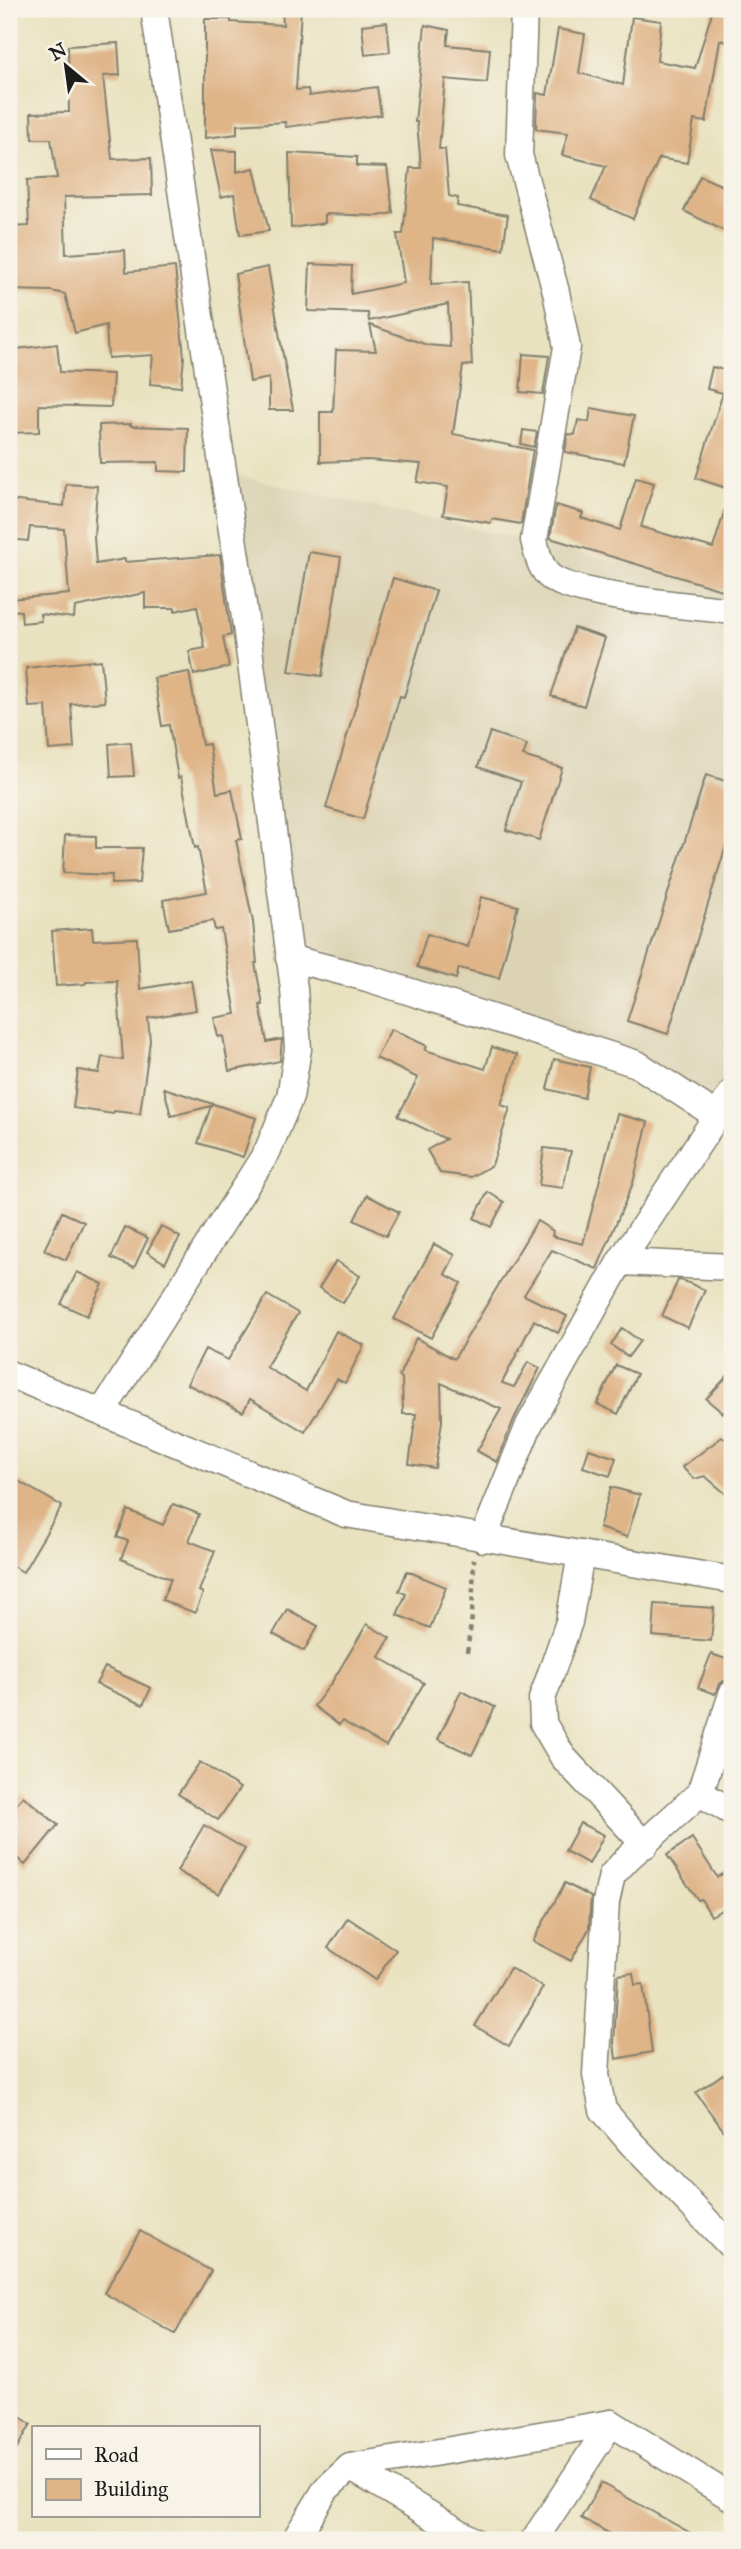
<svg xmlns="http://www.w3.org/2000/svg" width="741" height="2549" viewBox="0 0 741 2549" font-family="'IM FELL Great Primer',serif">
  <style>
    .built { fill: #dbd3b4 }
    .building { fill: #dfb487 }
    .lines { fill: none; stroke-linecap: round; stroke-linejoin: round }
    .minor-casing { stroke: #827f6e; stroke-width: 29 }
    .path { stroke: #827f6e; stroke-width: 4.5; stroke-dasharray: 5 5; stroke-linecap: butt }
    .minor { stroke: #fff; stroke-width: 26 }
  </style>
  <rect width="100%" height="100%" fill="#f7f3e8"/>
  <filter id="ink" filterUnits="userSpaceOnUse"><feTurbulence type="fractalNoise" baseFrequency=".0143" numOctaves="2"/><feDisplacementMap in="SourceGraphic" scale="14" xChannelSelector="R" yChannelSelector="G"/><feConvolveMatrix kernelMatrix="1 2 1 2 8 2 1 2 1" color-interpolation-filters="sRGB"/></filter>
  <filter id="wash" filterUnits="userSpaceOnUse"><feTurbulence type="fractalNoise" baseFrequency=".00686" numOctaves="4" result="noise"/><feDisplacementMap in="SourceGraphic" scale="28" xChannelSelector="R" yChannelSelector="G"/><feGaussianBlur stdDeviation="1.57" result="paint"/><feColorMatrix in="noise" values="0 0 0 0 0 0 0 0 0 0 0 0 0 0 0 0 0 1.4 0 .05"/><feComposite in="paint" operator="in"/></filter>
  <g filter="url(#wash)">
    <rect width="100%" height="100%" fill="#e9e2c0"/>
    <path class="built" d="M230,474L732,587V1110L623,1051L283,936Z"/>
    <g id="blocks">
      <g class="building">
        <path d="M282,9H301L296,90L308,89L309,96L377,87L381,115L286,127L285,122L237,125V134L205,138V19H231V22L283,25Z"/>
        <path d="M713,9L732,14V43L720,40L706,122L694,120L687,163L659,158L633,219L591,200L606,166L562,155L568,133L536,129L537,93L547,95L558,29L585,34L579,73L623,85L632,17L661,21L657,61L695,68Z"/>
        <path d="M387,22L390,52L365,55L362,25Z"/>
        <path d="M425,25L449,30L447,45L490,49L487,83L445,79L439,149H445L449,196L458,198L457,206L508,215L503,249L433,238L431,284L468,282L472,365L463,366L453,434L533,450L521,524L492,519L491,523L443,515L448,487L417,482L421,464L367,460L320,462V412H333L336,350L376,351L370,325L427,345L450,347L448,304L369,321L368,313L308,311L310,264L352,266L351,294L404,283L397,234H403L410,168H421L417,122H415Z"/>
        <path d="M118,43L120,75L103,76L112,159L151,158L152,195L64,197L66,254L125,250L126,272L175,267L184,357L181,387L150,384L153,355L108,358L106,325L75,333L65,294L51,291L9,290V227L29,226L27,180L57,178L51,139H32L31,113L69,112L68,46Z"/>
        <path d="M211,150L237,151V172L254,168L269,231L240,235L234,194L221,197Z"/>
        <path d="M289,153L357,157V166L387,167L393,213L378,216L325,214V223L291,228Z"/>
        <path d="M700,176L732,190V235L684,211Z"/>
        <path d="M268,267L279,333L293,410H269V378L250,382L235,274Z"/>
        <path d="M57,344L60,372L113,374L111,407L39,405V432L9,433V350Z"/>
        <path d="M523,354L549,356L543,394L520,392Z"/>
        <path d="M712,367L732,372V490L696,478L723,393L707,389Z"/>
        <path d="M591,408L634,416L624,463L565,452L568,434L575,435L578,420L589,422Z"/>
        <path d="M131,424V426L188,428L187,472L158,471V462L100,463L99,425Z"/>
        <path d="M523,430L537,432L534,447L521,444Z"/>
        <path d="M636,478L654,483L641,527L713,548L728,500H732V566L725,591L550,538L556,505L583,513L581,518L620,530Z"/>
        <path d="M66,484L97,486L94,537L96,564L125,559V562L220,555L231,635L223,637L229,667L194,675L189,651L205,648L197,606L175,611V608H145V593L75,607L74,618L40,614L41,621L22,623L21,611L9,610V599L69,594L64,529L30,527L28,541L9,539V500L64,506Z"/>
        <path d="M309,552L341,557L322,676L289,671Z"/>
        <path d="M393,578L436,591L404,697L400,696L363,819L326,808Z"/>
        <path d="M574,628L605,638L584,706L551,696Z"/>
        <path d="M101,660L105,702L71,704L74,748L49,750L46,706L29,707L26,668Z"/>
        <path d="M189,672L202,745L209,744L217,793L232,790L242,839L236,840L253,922L257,963H255L263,1005H260L267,1042L282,1039L280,1061L229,1071L223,1036L218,1037L214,1018L236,1014L221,929L215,930L213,921L169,929L163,900L207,892L198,847L195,848L181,777L178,778L169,725L162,726L154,678Z"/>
        <path d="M490,732L527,745L523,756L562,768L539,840L506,830L521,782L478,767Z"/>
        <path d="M131,742L134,776L111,777L109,744Z"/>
        <path d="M706,775L732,783V826L668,1034L627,1021Z"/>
        <path d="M65,835L96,836V848H142L139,883L111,884L112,875L63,873Z"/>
        <path d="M481,897L518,906L499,978L459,968L456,979L417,967L427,934L468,947Z"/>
        <path d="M92,928L93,940L137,938L140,989L191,980L196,1010L148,1018L150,1041L140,1114L114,1111L113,1114L73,1108L78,1070L99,1073L102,1057L123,1060L117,981L86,982L85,984L56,986L52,931Z"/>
        <path d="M391,1029L427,1046L425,1050L485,1069L492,1047L517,1055L501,1105L510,1108L492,1165L471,1177L440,1173L427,1150L446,1139L398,1116L418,1078L376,1058Z"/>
        <path d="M554,1059L590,1067L584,1098L547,1089Z"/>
        <path d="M164,1088L256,1118L243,1157L198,1143L211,1106L171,1116Z"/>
        <path d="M617,1114L648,1122L633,1183L597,1269L552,1250L524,1295L567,1316L558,1333L534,1320L502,1383L514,1387L528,1362L540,1368L514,1419L497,1462L477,1451L501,1409L441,1383L442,1421L435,1468L409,1464L416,1414H403L402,1378L399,1376L416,1338L454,1359L537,1221L553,1231L552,1236L583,1244Z"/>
        <path d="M544,1148L571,1151L563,1188L539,1185Z"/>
        <path d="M488,1192L504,1202L491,1227L474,1218Z"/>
        <path d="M367,1195L399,1212L386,1236L354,1220Z"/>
        <path d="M62,1212L84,1222L66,1260L44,1250Z"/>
        <path d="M161,1226L180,1237L165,1263L147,1252Z"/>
        <path d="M125,1227L148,1238L134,1268L111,1258Z"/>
        <path d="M434,1244L455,1255L445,1274L461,1283L431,1338L394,1319Z"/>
        <path d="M336,1261L360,1276L343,1303L319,1288Z"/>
        <path d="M77,1272L103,1284L87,1316L61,1304Z"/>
        <path d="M678,1280L684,1281L705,1290L688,1328L662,1316Z"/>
        <path d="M267,1295L298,1313L266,1367L306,1391L336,1331L364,1345L345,1383L337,1379L305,1432L250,1399L243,1412L187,1384L205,1349L228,1360Z"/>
        <path d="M622,1328L640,1341L628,1357L611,1345Z"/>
        <path d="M616,1365L637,1374L618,1414L597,1404Z"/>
        <path d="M732,1371V1403L723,1413L706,1399Z"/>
        <path d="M722,1437L732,1444V1499L705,1476L694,1479L682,1467Z"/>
        <path d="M589,1449L616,1458L610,1476L583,1467Z"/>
        <path d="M18,1481L62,1506L23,1572L9,1564V1496Z"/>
        <path d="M611,1487L640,1495L627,1537L599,1528Z"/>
        <path d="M173,1504L199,1514L189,1541L215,1551L199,1591L203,1593L195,1613L162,1600L171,1579L121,1559L128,1541L117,1537L128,1510L163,1525Z"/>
        <path d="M407,1571L446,1587L430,1628L397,1615L406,1594L399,1591Z"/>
        <path d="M655,1604L714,1608L711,1641L653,1636Z"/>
        <path d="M287,1609L318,1626L304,1651L273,1634Z"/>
        <path d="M367,1624L390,1638L379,1657L424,1683L386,1746L342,1721L339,1725L314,1706L332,1682Z"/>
        <path d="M711,1654L732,1661L727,1679L721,1683L715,1694L698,1688Z"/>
        <path d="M105,1667L151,1688L143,1705L96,1684Z"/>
        <path d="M461,1691L495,1707L472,1755L438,1739Z"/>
        <path d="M200,1762L240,1788L218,1820L178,1794Z"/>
        <path d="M23,1796L58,1825L25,1865L9,1851V1813Z"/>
        <path d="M580,1823L604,1835L589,1864L565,1851Z"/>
        <path d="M204,1825L245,1849L219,1894L177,1871Z"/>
        <path d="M692,1838L717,1877L732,1869V1904L711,1916L701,1899L698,1900L667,1855Z"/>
        <path d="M565,1883L591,1897L589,1929L571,1961L533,1941Z"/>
        <path d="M348,1918L396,1950L375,1980L328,1948Z"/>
        <path d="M510,1968L543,1987L509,2046L475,2026Z"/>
        <path d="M633,1973L635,1985L643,1984L652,2052L616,2059L614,2043L618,1975Z"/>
        <path d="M723,2074L732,2087V2142L696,2093Z"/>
        <path d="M140,2231L211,2271L175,2334L104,2293Z"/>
        <path d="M9,2410L31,2424L9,2461Z"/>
        <path d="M601,2483L703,2540H621L581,2518Z"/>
      </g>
    </g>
  </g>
  <g filter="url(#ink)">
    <use href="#blocks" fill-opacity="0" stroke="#827f6e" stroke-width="2"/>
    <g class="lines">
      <defs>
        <g id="minor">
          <path d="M524,9L519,155L556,292L567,347L534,540C537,552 539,565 548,575C570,597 696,606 732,611"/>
          <path d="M289,958L367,978L637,1064L717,1116"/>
          <path d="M620,1262L732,1267"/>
          <path d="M9,1374L346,1514L732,1580"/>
          <path d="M102,1412L267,1152L290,1097L298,1049L294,989L244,611L154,9"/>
          <path d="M483,1539L529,1425L620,1262L732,1093"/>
          <path d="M581,1554L569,1622L542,1699L543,1723L563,1757L645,1845"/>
          <path d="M732,1694L700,1793L628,1858L612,1875L606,1902L596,2075L603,2110L632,2144L732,2247"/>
          <path d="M700,1793L732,1812"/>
          <path d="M350,2467L472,2540"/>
          <path d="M295,2540L326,2489L350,2467L611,2423L732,2498"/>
          <path d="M534,2540L611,2423"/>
        </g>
      </defs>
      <use href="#minor" class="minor-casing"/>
      <path class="path" d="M467,1652L472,1617L474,1559"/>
      <use href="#minor" class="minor"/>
    </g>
  </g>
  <rect width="741" height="2549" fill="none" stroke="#f7f3e8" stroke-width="35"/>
  <rect x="32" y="2426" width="228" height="91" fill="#f7f3e8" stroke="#9f9d96" stroke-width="2"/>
  <rect x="46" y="2449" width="35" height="10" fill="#ffffff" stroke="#9f9d96" stroke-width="2"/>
  <text x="94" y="2462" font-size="21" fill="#1c1c1c">Road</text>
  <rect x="46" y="2479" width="35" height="21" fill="#dfb487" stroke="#9f9d96" stroke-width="2"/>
  <text x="94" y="2496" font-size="21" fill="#1c1c1c">Building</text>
  <g transform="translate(66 66) rotate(331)" stroke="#f7f3e8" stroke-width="5" paint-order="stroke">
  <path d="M0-5L12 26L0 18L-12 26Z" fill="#1c1c1c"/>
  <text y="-10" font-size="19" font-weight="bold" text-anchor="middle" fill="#1c1c1c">N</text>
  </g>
</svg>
